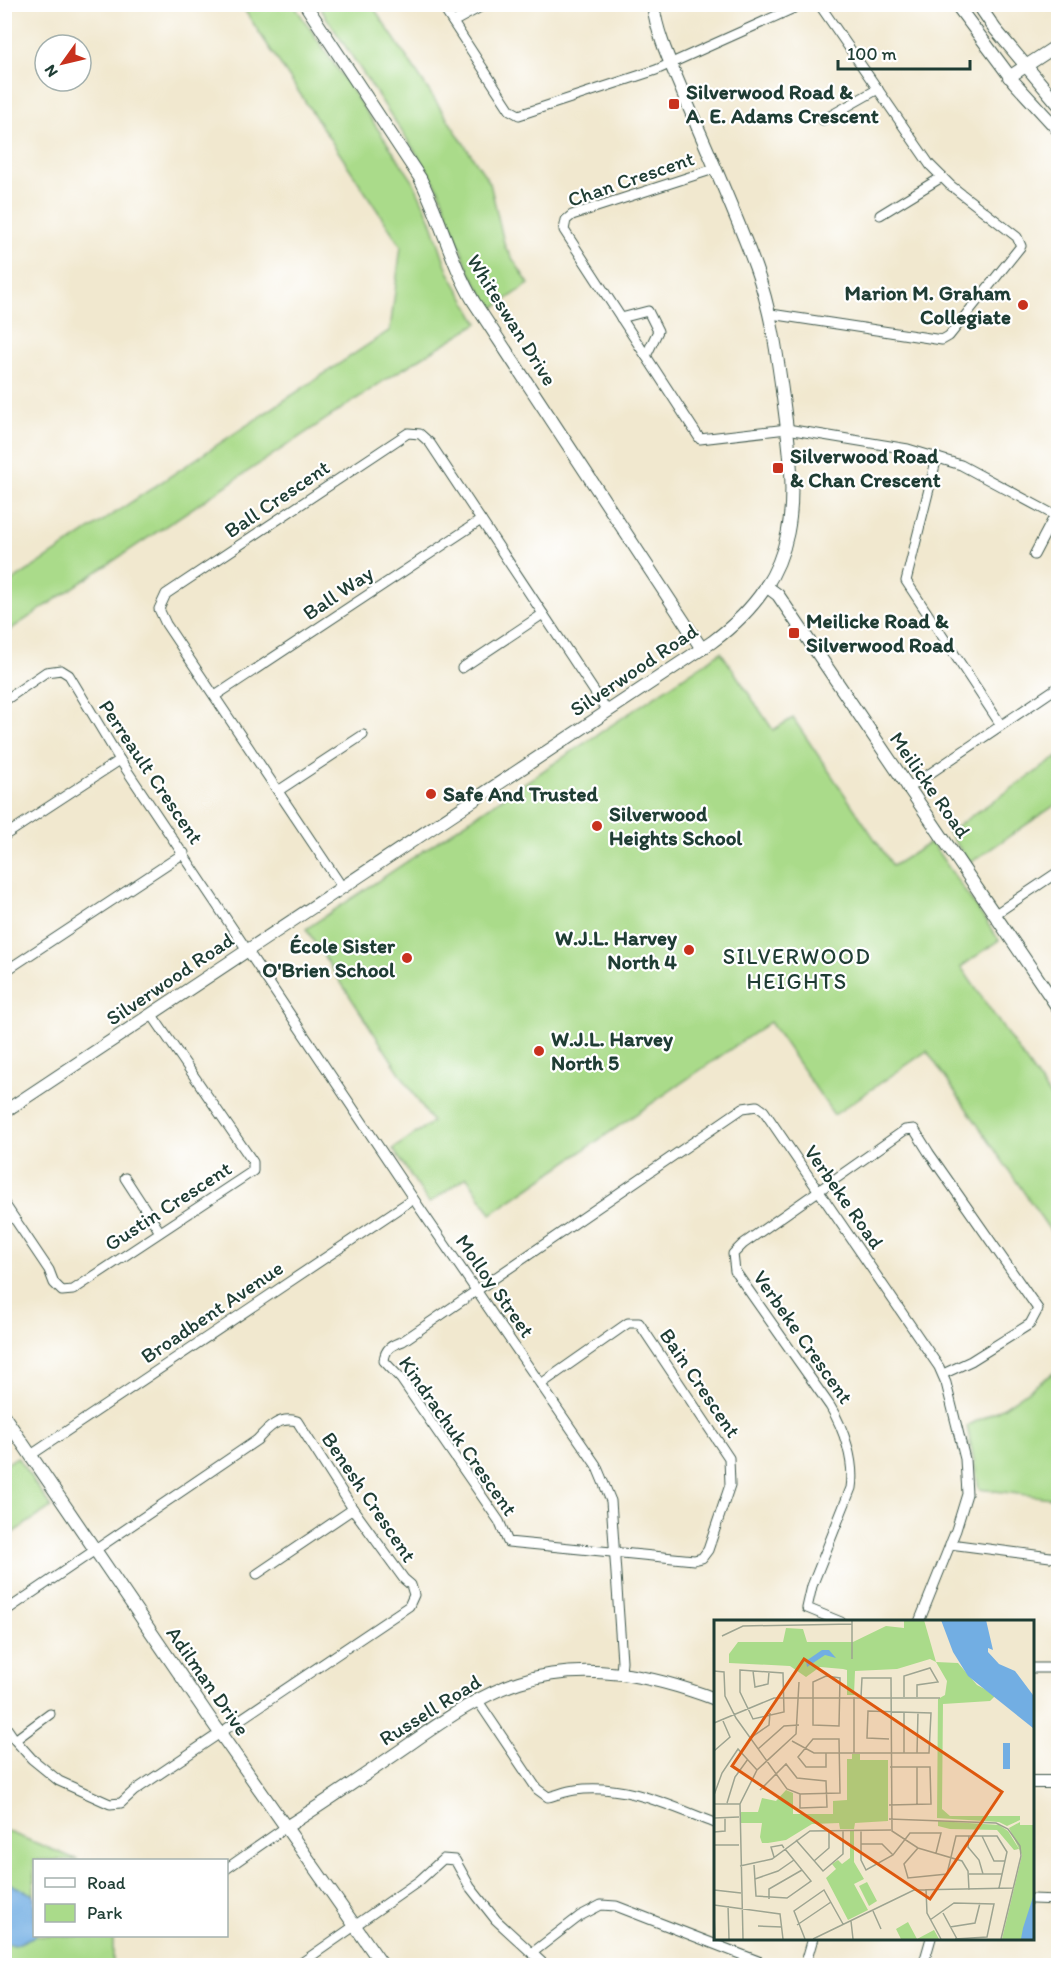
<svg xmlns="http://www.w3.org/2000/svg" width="1063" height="1970" viewBox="0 0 1063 1970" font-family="Itim,sans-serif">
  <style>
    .green { fill: #aadb8a; stroke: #648c5f; stroke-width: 1.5 }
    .water { fill: #72aee3; stroke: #48768c; stroke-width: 1.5 }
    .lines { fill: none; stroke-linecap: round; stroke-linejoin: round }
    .street-casing { stroke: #3e574b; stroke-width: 11 }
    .secondary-casing { stroke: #3e574b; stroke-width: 14 }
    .street { stroke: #fff; stroke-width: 9 }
    .secondary { stroke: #fff; stroke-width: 12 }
    .poi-dot { fill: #c8321e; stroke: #fff; stroke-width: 2 }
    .labels { text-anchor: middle; stroke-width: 4.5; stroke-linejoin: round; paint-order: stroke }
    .poi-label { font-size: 21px; font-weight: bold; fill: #1f3d34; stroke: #fff; text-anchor: start }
    .street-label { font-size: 21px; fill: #1f3d34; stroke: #fff }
    .neighbourhood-label { font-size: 22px; letter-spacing: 1.5px; fill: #1f3d34; stroke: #fff }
    .inset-road { fill: none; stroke: #9da491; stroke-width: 1.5 }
    .view { fill: #de580e; fill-opacity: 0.15; stroke: #de580e; stroke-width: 3 }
    .inset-edge { fill: none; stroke: #1f3d34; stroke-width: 3 }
  </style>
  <rect width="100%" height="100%" fill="#fff"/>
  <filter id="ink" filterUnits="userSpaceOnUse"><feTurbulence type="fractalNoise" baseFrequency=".0167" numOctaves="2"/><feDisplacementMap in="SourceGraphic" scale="12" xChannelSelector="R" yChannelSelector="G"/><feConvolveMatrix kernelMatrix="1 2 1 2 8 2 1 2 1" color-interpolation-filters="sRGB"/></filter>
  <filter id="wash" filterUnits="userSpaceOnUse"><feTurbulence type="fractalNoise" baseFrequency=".008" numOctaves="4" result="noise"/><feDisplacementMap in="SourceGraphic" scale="24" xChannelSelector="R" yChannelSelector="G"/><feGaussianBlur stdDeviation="1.35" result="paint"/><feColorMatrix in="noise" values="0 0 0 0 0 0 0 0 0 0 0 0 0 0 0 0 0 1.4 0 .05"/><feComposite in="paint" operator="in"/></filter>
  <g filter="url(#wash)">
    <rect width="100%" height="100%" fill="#f1e8cf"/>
    <g class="green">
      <path d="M241,5H294L413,181L430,218L448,271L478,323L385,380L5,633V586L390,330L401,246Z"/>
      <path d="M318,5H372L490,183L505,247L529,284L492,309L470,273L439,190L428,171Z"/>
      <path d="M721,652L773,730L793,718L893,866L931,842L999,940L961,967L1058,1108V1242L927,1051L834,1115L770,1022L491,1214L467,1177L429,1203L393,1149L432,1122L306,929Z"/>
      <path d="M1058,757V803L970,863L948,832Z"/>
      <path d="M1058,1370V1499L979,1489L967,1426L1004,1407Z"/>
      <path d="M17,1457L51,1507L5,1538V1465Z"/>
      <path d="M4,1830L78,1860H34V1936H113V1965H5Z"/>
    </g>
    <path class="water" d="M4,1881L34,1895L35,1936L15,1945L5,1943Z"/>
  </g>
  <g filter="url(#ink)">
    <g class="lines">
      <defs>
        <g id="street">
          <path d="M441,4L510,110L519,115L656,70L803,4"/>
          <path d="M453,22L486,4"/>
          <path d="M823,120L878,89"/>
          <path d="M714,169L572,215L566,220L564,230L700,439L787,429L908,449L961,465L1058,517"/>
          <path d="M880,215L942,177"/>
          <path d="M771,314L942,340L949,336L1021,246L1017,237L950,185L930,165L819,4"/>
          <path d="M621,318L648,311L658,331L646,356"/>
          <path d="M937,457L906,581L1001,725"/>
          <path d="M1034,555L1055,515"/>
          <path d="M462,668L543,614"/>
          <path d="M215,696L481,520"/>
          <path d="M4,701L46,672L61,670L69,675L120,760L419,1207L596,1465L611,1501L622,1661L621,1673"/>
          <path d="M907,789L1058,687"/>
          <path d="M278,791L363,735"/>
          <path d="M4,836L120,760"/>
          <path d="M342,887L166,624L159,609L166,594L408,433L420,434L430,443L608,712"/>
          <path d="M994,915L1058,872"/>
          <path d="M4,972L184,853"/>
          <path d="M125,1178L160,1232"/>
          <path d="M4,1203L49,1270L54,1283L62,1291L73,1290L253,1171V1162L152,1015"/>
          <path d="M541,1384L628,1323H639L729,1458L730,1485L708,1550L702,1558L694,1560L508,1542L499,1521L401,1379L384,1361C385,1348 392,1345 403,1341L743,1108L757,1106L764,1111L939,1367L946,1383L965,1459L967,1494L956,1530L919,1622"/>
          <path d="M31,1455L413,1199"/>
          <path d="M950,1544L1058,1558"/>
          <path d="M257,1574L353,1509"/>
          <path d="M4,1612L257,1440C268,1428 279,1416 297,1421L353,1509L404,1579L411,1585L414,1595L409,1606L134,1791L121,1803L110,1804L59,1781L32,1759L15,1740L4,1724"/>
          <path d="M841,1622L807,1608L812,1586L851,1488C855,1462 844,1429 830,1406L735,1271L733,1254L743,1244L905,1130L914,1129L929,1153L1038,1309L1030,1324L971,1361L943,1374"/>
          <path d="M1032,1668H1058"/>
          <path d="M478,1701L537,1789L548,1797C557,1795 566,1791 575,1790C625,1783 670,1806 715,1823"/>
          <path d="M15,1740L50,1714"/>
          <path d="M226,1869L286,1827"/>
          <path d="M1032,1899L1058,1900"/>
          <path d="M532,1953L580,1916L601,1905L616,1906L771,1966"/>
          <path d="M297,1966L419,1881L443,1859L455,1860L470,1887L496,1920L546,1966"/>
          <path d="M805,1966L813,1938"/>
          <path d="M923,1966L931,1938"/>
        </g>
        <g id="secondary">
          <path d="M305,4L420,178C441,219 451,263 474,302L702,649"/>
          <path d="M956,4L1014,82L1058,130"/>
          <path d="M978,4L995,29L1058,104"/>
          <path d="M1009,77L1058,45"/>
          <path d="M766,586L778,595L1058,1008"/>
          <path d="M4,1112L712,642C805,573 797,501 783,398C777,353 771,309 755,266C734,209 709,154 685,98C673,68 657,37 653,4"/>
          <path d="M4,1416L213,1723L383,1966"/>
          <path d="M1032,1782H1058"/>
          <path d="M286,1827C326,1802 365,1775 404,1748C440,1723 477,1696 519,1682C584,1661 652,1675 715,1699"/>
        </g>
      </defs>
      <use href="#street" class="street-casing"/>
      <use href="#secondary" class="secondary-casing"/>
      <use href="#street" class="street"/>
      <use href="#secondary" class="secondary"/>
    </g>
  </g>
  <g class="poi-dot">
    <rect x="668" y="98" width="12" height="12" rx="3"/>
    <circle cx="1023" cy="305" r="6"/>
    <rect x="772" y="462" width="12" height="12" rx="3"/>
    <rect x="788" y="627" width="12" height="12" rx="3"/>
    <circle cx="431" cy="794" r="6"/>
    <circle cx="597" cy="826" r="6"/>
    <circle cx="689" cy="950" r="6"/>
    <circle cx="407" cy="958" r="6"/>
    <circle cx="539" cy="1051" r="6"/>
  </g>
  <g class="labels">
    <g class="poi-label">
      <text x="686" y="99">Silverwood Road &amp;<tspan x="686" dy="24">A. E. Adams Crescent</tspan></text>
      <text x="1011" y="300" text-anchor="end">Marion M. Graham<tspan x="1011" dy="24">Collegiate</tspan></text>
      <text x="790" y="463">Silverwood Road<tspan x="790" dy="24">&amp; Chan Crescent</tspan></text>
      <text x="806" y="628">Meilicke Road &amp;<tspan x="806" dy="24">Silverwood Road</tspan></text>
      <text x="443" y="801">Safe And Trusted</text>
      <text x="609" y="821">Silverwood<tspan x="609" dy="24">Heights School</tspan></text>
      <text x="677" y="945" text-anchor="end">W.J.L. Harvey<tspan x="677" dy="24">North 4</tspan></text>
      <text x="395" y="953" text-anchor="end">École Sister<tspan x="395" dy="24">O'Brien School</tspan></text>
      <text x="551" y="1046">W.J.L. Harvey<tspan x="551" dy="24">North 5</tspan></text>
    </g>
    <g class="street-label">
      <text transform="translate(631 179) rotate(-19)" y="7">Chan Crescent</text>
      <text transform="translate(512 320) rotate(58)" y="7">Whiteswan Drive</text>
      <text transform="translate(277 499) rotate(-34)" y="7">Ball Crescent</text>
      <text transform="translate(338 593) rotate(-34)" y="7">Ball Way</text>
      <text transform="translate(634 670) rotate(-34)" y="7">Silverwood Road</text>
      <text transform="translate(151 772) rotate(56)" y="7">Perreault Crescent</text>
      <text transform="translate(930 785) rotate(55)" y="7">Meilicke Road</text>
      <text transform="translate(170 979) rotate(-34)" y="7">Silverwood Road</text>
      <text transform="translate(844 1197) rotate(55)" y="7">Verbeke Road</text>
      <text transform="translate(168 1206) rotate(-33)" y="7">Gustin Crescent</text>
      <text transform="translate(495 1286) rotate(55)" y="7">Molloy Street</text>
      <text transform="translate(212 1312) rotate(-34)" y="7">Broadbent Avenue</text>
      <text transform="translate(803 1337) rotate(55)" y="7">Verbeke Crescent</text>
      <text transform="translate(700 1383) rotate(56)" y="7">Bain Crescent</text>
      <text transform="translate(458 1436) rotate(55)" y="7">Kindrachuk Crescent</text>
      <text transform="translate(369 1497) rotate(56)" y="7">Benesh Crescent</text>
      <text transform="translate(208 1681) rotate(55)" y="7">Adilman Drive</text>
      <text transform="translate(430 1710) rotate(-32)" y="7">Russell Road</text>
    </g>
    <g class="neighbourhood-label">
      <text x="797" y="964">SILVERWOOD<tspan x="797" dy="25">HEIGHTS</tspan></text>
    </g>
  </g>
  <g transform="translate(714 1620)">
    <rect width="320" height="320" fill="#f1e8cf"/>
    <path d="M190,0H210L222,42L244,43L263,65L282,75L276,81L229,84L228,189L236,196H306V200L293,206L285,202L223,198L224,79L231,75L233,61L222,42L216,39L183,49L141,51L140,75H133V50L129,49L106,47L92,57L76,46L15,43V34L24,22H69L72,8L89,9L93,22H139L172,6L190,8ZM138,134H146V140H174V201L141,203L140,209H126L125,203L98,204L72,220L54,223H48L46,217L48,203H26L27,192H44L48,178L62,181L72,170L79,173V194H119V181L133,180V139H138ZM224,201L285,205L294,211L305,229L300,230L283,210L236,209L224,206ZM306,202V205H319V280L309,319H288L308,235L295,208ZM136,211H140V242L150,259L140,264L154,290L134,300L112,258L122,249L118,244L124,240L128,244L136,238ZM153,262L163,281L155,286L145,266ZM194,302L203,319L220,310L225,319H187L182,309Z" fill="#aadb8a"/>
    <path d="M227,0H272L279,30L274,28V32L285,44L301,51L319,75V108L254,56L239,32ZM108,30H115L122,38L111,35L93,47L92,41ZM289,123H296V149H289ZM319,277V319H307L309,308Z" fill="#72aee3"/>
    <path class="inset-road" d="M138,0V39M8,16L29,6L138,4M26,50L69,53L70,92L39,99L26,72ZM0,51L10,52L11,76L22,98L73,169L86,174L126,173L125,119H99L84,137L92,147H112V133M39,51L41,67L54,64L55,52M112,56L126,58L125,106L99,105V62ZM147,77L148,58H177L178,211L204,228L248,241L254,251L255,270M190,77V56L216,48L224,62L203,65V77M0,103L60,78H226M35,119L55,105L56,93M78,121L100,133H215L217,93L154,91L153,118L175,119M44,129L70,106L85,105M0,131L16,117L9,101M140,133V77M190,133V92M203,133L204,92M46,170L72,144L83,158L112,161L113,187L86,188V174M0,175L8,153L24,129L43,150M13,183L21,157L34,139M0,184H26M175,185L217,184L216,147H176M203,185V147M0,198L25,197M175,199L282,203L294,209L306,226L307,236L287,319M147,210V240L152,250L179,235L196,213H227L222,233M0,212L11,211V198M255,216L254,227L265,240L269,254M268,216L280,241H291M82,220L109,251L129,234V210M147,224H168L179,235M0,225H25M204,228L190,244L194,258L233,254L242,216H283L293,232L285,268M60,237L57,227L68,225L70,228M100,241L115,228V210M40,245L42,276L73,278L97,261L71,229M26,246L58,239L96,211L177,210M255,254H288M41,259L64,251L80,240M212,269L213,293L227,319M0,270L27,273M55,279V269L88,250M0,285L66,294L69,319M14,286L15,319M159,291L167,309M229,293L243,319M0,294L1,319M216,300L240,283L280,284L273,317L241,319M137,301L139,319M83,305L117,282M44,306L68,307M236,307L261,303L266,283M29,319L26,184L43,150L82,114L85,62M91,319L80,291L110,270L129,304M99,319L200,270L300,268"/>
    <path class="view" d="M90,39L288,172L216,279L18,146Z"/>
    <rect width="320" height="320" class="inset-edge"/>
  </g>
  <rect width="1063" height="1970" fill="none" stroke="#fff" stroke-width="24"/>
  <rect x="33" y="1859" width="195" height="78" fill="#ffffff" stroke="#a5b1ae" stroke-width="1.5"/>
  <rect x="45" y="1878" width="30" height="9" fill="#ffffff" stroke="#a5b1ae" stroke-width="1.5"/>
  <text x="87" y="1889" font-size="18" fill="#1f3d34">Road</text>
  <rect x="45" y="1904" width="30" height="18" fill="#aadb8a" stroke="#a5b1ae" stroke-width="1.5"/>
  <text x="87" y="1919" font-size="18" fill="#1f3d34">Park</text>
  <g transform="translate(63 63) rotate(236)"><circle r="28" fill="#ffffff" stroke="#a5b1ae" stroke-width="1.5"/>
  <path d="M0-4.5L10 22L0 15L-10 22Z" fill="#c8321e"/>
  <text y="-9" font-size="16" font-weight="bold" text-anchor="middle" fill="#1f3d34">N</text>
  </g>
  <path d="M838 60v9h132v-9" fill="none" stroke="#1f3d34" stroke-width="3"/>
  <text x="847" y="60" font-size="18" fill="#1f3d34" stroke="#ffffff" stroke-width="4.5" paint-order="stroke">100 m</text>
</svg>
